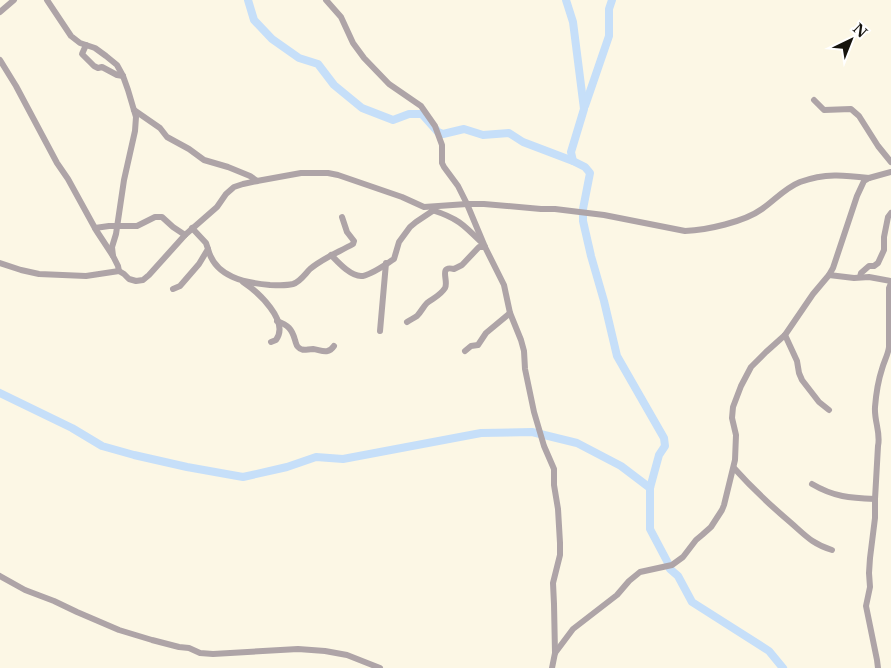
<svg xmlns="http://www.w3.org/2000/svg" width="891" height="668" viewBox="0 0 891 668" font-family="'Libre Baskerville',serif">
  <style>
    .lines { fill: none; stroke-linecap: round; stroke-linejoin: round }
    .river { stroke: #c6dff9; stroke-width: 8 }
    .minor { stroke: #aea4a7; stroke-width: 6 }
  </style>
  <rect width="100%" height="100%" fill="#fcf7e5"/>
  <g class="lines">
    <g class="river">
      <path d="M248,0L254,20L272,39L299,58L318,64L334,85L362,108L393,120L409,114H422L438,132L443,134L464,129L483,135L509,133L523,142L573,161"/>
      <path d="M566,0L573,22L584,109L571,152L573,161L585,167L590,173L583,209V221L591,256L604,301L617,356L664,438L665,446L659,455L650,488V529L668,563"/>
      <path d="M585,106L609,36V9L612,0"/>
      <path d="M0,393L72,428L102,446L134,455L187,467L243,477L287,467L316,457L343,459L481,433L532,432L577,443L621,466L650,488"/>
      <path d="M670,569L678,576L692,602L769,651L783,668"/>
    </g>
    <g class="minor">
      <path d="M47,0L71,36L80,43L95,48L106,56L117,65L123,76L128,90L136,117L135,131L124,180L116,234L112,247L113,256"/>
      <path d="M326,0L341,17L353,43L364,58L389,84L421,106L435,126L442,145V163L444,167L458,186L467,204L485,247L504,285L510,313L521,340L524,351L525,369L534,412L544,446L554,469V485L558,509L560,543V555L553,583L554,604L555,653"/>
      <path d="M0,12L14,0"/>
      <path d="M86,45L82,54L94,66L98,68L102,67L117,75L123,76"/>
      <path d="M0,60L16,86L57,163L68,179L96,230L113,256L118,266L119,271"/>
      <path d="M814,100L824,110L851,109L859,116L878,146L891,162"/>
      <path d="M134,110L160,128L167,137L189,149L204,160L228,167L250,176L257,181"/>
      <path d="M432,210C457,218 463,224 481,242"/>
      <path d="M95,228L109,226H137L155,217H162L173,227L185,235"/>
      <path d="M208,249C215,277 245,283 270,285C278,285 285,286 293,284C300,282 305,274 310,269C323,258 339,252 353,244L354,241L347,232L342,217"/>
      <path d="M331,255C338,262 350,276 361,276C370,276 386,264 394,259L399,242L410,227L416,222L434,210"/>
      <path d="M0,263L21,270L39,274L86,276L119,271L124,274L129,279L136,281L143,280L149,275L185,235L217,207L226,194L234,187L243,184L257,181L301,173H328L338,175L402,197L424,207L467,204H484L541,209H555L604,215L685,231C707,230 744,222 762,209C775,200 785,188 800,182C825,173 844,175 869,178"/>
      <path d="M829,275L854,278L869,277L891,281"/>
      <path d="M860,277L861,273L869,266H874L878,263L884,250V237L888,217L891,213"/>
      <path d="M243,282C258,292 290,321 276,340L271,342"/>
      <path d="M173,289L180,286L199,264L208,249L206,243L192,228"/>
      <path d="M277,321C288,325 292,329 295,340C296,343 296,345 298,347C302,352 307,349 313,349C321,350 328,355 334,346"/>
      <path d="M407,322C410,320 414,318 417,316C421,312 423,307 427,303C433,298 440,296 445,288C449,281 438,265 454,269L462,265L479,247H485"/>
      <path d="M380,331L386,263"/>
      <path d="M785,335L797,361L799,373L802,380L819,402L829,410"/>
      <path d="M465,351L471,346L478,345L486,333L510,313"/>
      <path d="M734,468C751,487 770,505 790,522C805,535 812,544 832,550"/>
      <path d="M812,484C834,497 850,498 875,499"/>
      <path d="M0,576L25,590L54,601L77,612L119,630L152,640L179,647L189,648L200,653L213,654L298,649L325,651L347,655L380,668"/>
      <path d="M552,668L555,653L573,629L617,595L629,581L640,572L672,565L683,557L696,540L702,535L711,527L722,510L724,505L735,460L736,435L732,418L733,407L741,386L751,367L766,352L785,335L813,294L829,275L833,268L857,196L864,181L869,178L891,172"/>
      <path d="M878,668L877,660L866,606L870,587L869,573L870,558L875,518V499L878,446C881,433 874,421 875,407C876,395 878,381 882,369C884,361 888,355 889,347V288L891,283"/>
    </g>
  </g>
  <g transform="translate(851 40) rotate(43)" stroke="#ffffff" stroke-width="4" paint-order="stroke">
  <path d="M0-4L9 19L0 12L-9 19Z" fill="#16140e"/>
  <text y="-8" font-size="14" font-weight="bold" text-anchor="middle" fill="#16140e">N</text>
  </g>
</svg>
